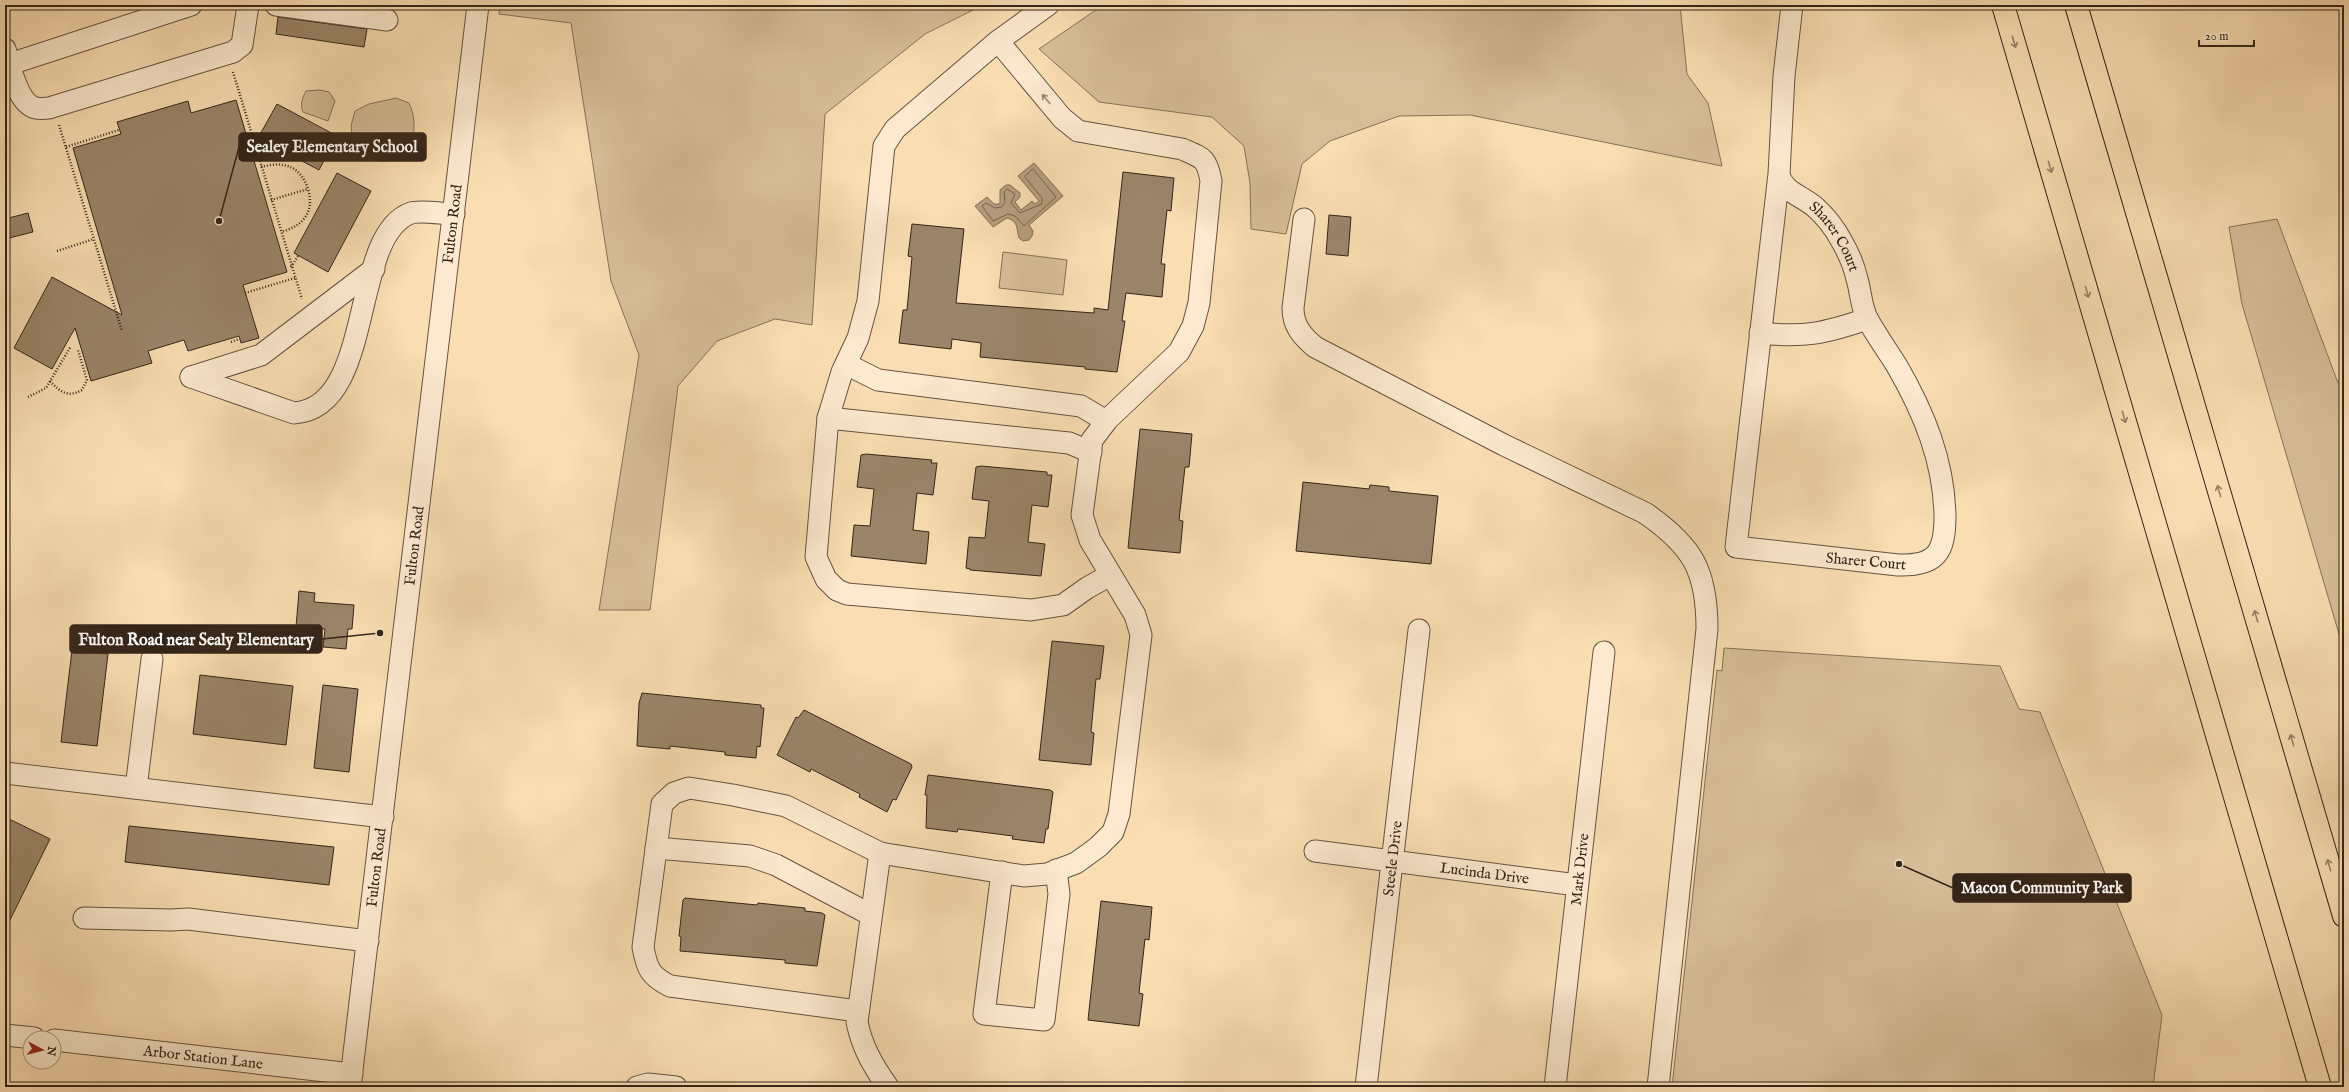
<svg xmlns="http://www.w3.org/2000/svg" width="2349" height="1092" viewBox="0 0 2349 1092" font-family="'IM FELL English',serif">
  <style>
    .green { fill: #d8be99; stroke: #867259 }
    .water { fill: #b79e7f; stroke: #836e56 }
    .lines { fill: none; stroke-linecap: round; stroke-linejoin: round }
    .shore { stroke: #76624c; stroke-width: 1 }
    .building { fill: #9b8569; stroke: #342519 }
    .minor-casing { stroke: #665340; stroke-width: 23 }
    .highway-casing { stroke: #342519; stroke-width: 24 }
    .path { stroke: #342519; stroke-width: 2.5; stroke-dasharray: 1 2; stroke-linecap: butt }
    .minor { stroke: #fce9ce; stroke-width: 21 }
    .highway { stroke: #faddb3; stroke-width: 22 }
    .oneway { stroke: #978166 }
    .oneway2 { stroke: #988774 }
    .labels { text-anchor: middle; stroke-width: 3; stroke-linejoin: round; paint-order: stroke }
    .street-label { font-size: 15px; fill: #342519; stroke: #fce9ce }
    .leader { fill: none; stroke: #342519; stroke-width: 1.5 }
    .callout-dot { fill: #342519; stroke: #fce9ce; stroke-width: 1.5 }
    .callout { fill: #342519; stroke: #342519; stroke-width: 1.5 }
    .callout-label { font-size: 16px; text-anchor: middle; font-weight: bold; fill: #fff }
  </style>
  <rect width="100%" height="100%" fill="#faddb3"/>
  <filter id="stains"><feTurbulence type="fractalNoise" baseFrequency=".005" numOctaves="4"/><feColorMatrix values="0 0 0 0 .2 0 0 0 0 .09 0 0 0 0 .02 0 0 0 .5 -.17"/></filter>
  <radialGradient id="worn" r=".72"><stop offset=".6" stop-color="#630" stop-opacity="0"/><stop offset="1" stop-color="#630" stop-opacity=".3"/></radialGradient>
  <g class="green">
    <path d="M500,5H862L894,8L895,5H983L925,34L825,114L812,325L775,319L717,341L678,386L650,610H599L639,355L611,281L571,23L499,14Z"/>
    <path d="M1103,5H1680L1687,74L1708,103L1722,166L1470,115L1399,116L1330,141L1302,164L1286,234L1251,229L1250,183L1244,146L1212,117L1099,102L1039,49Z"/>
    <path d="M320,90L329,92L335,101L328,121L303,112C300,105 302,98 306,91Z"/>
    <path d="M396,98L409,103C421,128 412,164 379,161L372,155L370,147L360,142L352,134L351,126L355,111L369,104Z"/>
    <path d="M2277,219L2338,383L2344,385V651L2242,304L2229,227Z"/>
    <path d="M1003,252L1067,260L1063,295L999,288Z"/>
    <path d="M1724,648L2000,666L2019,709L2040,712L2162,1015L2153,1087H1672L1717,670L1722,671Z"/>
  </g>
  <path class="water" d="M1034,163L1063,196L1029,225L1033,231L1032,236L1029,240L1023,241L1019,238C1016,229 1019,221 1007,218L993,227L975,206L987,197L994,204H1000V190L1006,185H1010L1020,193V197L1015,202L1021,210L1032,201L1035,204L1039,201L1018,176Z"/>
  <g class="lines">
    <path class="shore" d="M1033,169L1056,197L1024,226L1015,216L1008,214L993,221L982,206L986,203L995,208L1002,207L1005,202L1004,192L1007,189L1015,194L1011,203L1020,213L1042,204V198L1025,177Z"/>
  </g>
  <g class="building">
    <path d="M278,17L367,29L364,47L276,34Z"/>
    <path d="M236,100L287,272L243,285L259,338L241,343L239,336L188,351L184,340L148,351L152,363L91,381L75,328L52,369L14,348L52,277L122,315L73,148L121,134L117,122L188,101L191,113Z"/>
    <path d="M277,104L337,136L319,170L258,138Z"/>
    <path d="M1123,172L1174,178L1171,211L1167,210L1161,264H1165L1162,297L1126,293L1122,321H1125L1117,372L1085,369V367L980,357L981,343L952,339L951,349L899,343L903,310H907L912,257L908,256L912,224L964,229L956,303L1094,313V308L1108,310Z"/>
    <path d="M337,173L371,191L328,272L294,253Z"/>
    <path d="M28,213L33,232L5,239V219Z"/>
    <path d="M1329,215L1351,217L1348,256L1326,254Z"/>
    <path d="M1140,429L1192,434L1189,467H1185L1179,520L1183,521L1180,553L1128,548Z"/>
    <path d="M866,454L932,460L931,463H937L933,495L917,493L913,530L929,532L926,564L851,556L854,525L870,526L874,489L857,487L861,455Z"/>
    <path d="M981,466L1047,472V475H1052L1048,507L1032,505L1028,542L1045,544L1041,576L970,570V569L966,568L969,537L985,538L989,501L972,499L976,467Z"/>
    <path d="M1303,482L1369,489L1370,485L1389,487V491L1438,496L1431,564L1296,551Z"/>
    <path d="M299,591L315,593L314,602L354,605L352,629H348L346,649L323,647L325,629L296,627Z"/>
    <path d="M1052,641L1104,646L1100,679H1096L1091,732L1094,733L1091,765L1039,760Z"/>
    <path d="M72,650L108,654L97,746L61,742Z"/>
    <path d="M200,675L293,686L286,745L193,734Z"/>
    <path d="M323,685L358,689L349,772L314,768Z"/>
    <path d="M642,693L761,705V708H764L760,747L757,746L756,758L725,755V752L670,746V749L637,746L639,703Z"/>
    <path d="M804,710L911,764L912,767L896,800L893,799L887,812L859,797L860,794L811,769L810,772L777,755L796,717L798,718Z"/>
    <path d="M928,775L1050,790L1053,792L1048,829H1046L1044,843L1012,839L1013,836L958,829L957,832L926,828L927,795H925Z"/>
    <path d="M5,817L50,839L5,930Z"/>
    <path d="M129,826L334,847L329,885L125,862Z"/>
    <path d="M685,898L757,905L758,903L805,908V911L822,913L825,915L817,966L785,963V960L680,951L681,937L679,936L683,900Z"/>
    <path d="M1101,901L1152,907L1149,940L1145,939L1139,993L1143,994L1139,1026L1088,1020Z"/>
  </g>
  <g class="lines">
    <defs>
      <g id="minor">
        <path d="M276,5L387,20"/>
        <path d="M1048,5L998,41L895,129L884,146L868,301L858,338L842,372L828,418L816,557L826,579L837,590L847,594L1031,610L1063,605L1087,588L1110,575"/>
        <path d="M5,49C10,65 17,104 36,108C40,109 45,108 49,108L233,52L242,45L248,5"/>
        <path d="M10,64L191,5"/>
        <path id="s1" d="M1779,174C1782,191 1802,196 1815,207C1825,216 1834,227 1841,240C1848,252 1854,265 1857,279C1861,292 1861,308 1868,320C1876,335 1887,350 1897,366C1924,413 1944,461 1945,516C1945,553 1936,566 1898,565L1736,547L1779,174L1784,76L1792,5"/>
        <path d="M1304,219L1293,308C1293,326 1302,336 1315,347L1504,445L1645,513C1693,546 1707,571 1707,629L1658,1087"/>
        <path d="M1760,333C1805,338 1825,333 1867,319"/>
        <path d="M846,364L878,380L1081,406L1106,421"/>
        <path d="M191,377L294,413C376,408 349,235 411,213C420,210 443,214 454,214"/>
        <path d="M191,377L261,355L374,269"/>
        <path d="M828,418L1069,443L1091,452"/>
        <path d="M5,773L383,817"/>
        <path d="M136,788L152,659"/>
        <path d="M656,848L750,856L776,865L871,915"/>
        <path id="s2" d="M1315,851L1577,885"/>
        <path d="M880,853L857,1022C862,1047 873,1066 888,1087"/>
        <path d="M1002,872L984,1014L1044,1020L1059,894L1056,870"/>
        <path d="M84,918L171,920L188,919L368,941"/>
        <path d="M858,1011L670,986C650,976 647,969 643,947L662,804L674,793L689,788L733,795L786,806L880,853L1024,876L1047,874L1076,863L1098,847L1113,832L1119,814L1141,635L1135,615L1090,540L1082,515L1092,440L1108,419L1179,352L1193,326L1199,303L1211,181C1207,158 1203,158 1182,149L1078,131L1062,118L998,41"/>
        <path d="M5,1035L34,1038"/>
        <path id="s3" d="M54,1040L352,1074"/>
        <path id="s4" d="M350,1087L478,5"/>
        <path d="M637,1087L648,1084L676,1087"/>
        <path id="s5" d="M1366,1087L1419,630"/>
        <path id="s6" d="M1555,1087L1604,652"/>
      </g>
      <g id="highway">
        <path d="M2003,5L2320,1087"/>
        <path d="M2076,5L2344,916"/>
      </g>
    </defs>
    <use href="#minor" class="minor-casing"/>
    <use href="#highway" class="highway-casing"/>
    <g class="path">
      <path d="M233,72L302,299"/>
      <path d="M59,125L122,331"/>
      <path d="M66,147L119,130"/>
      <path d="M261,167C283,161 300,165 308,189C315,212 303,226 281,232"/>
      <path d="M271,200L308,189"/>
      <path d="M57,251L94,239"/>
      <path d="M291,267L298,256"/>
      <path d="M245,293L295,278"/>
      <path d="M231,342L239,339"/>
      <path d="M50,381C60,392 68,398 82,390L87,380L78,350"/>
      <path d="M28,397L46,388L71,346"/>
    </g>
    <use href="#minor" class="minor"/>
    <use href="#highway" class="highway"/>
  </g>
  <defs><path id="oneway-shaft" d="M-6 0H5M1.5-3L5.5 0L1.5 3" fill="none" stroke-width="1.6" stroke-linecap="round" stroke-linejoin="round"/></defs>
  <g class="oneway">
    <use href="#oneway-shaft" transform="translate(2014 42) rotate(74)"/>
    <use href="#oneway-shaft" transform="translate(2050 167) rotate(74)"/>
    <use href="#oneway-shaft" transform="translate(2087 292) rotate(74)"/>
    <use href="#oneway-shaft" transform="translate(2124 417) rotate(74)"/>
    <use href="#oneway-shaft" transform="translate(2219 491) rotate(-106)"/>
    <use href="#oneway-shaft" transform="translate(2256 616) rotate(-106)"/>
    <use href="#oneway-shaft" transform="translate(2292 740) rotate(-106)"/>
    <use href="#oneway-shaft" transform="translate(2329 865) rotate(-106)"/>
  </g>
  <use class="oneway2" href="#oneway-shaft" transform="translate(1046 99) rotate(-130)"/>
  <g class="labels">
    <g class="street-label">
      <text dy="5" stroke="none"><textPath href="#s4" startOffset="869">Fulton Road</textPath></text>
      <text dy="5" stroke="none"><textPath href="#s1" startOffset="86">Sharer Court</textPath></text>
      <text dy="5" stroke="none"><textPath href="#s4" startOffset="545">Fulton Road</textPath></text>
      <text transform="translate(1866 561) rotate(5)" y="5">Sharer Court</text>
      <text dy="5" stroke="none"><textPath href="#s5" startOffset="230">Steele Drive</textPath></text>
      <text dy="5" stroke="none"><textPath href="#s4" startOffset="221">Fulton Road</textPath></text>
      <text dy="5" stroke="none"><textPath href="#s6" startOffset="219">Mark Drive</textPath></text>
      <text dy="5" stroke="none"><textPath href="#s2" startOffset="171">Lucinda Drive</textPath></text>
      <text dy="5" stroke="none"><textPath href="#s3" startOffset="150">Arbor Station Lane</textPath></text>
    </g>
  </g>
  <path class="leader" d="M219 221L239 147M380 633L322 639M1899 864L1953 888"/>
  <g class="callout-dot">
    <circle cx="219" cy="221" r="4"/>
    <circle cx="380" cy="633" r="4"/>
    <circle cx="1899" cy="864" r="4"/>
  </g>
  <g class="callout">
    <rect x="239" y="133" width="187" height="28" rx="4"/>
    <rect x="70" y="625" width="252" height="28" rx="4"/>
    <rect x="1953" y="874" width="178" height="28" rx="4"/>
  </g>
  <g class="callout-label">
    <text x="332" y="152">Sealey Elementary School</text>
    <text x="196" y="645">Fulton Road near Sealy Elementary</text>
    <text x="2042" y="893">Macon Community Park</text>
  </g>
  <rect width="2349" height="1092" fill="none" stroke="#faddb3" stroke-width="20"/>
  <rect x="6" y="6" width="2337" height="1080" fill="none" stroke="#342519" stroke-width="2"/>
  <rect x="10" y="10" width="2329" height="1072" fill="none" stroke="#342519"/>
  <g transform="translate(42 1050) rotate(97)"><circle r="19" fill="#fce9ce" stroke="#ac9b86"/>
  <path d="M0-3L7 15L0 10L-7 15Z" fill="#8f2418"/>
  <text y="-6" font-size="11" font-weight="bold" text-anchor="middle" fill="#342519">N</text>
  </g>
  <path d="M2199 40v6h55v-6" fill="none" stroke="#342519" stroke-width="2"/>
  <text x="2205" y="40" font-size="12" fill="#342519" stroke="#fce9ce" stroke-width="3" paint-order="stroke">20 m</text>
  <rect width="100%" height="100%" filter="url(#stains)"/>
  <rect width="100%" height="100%" fill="url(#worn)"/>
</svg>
